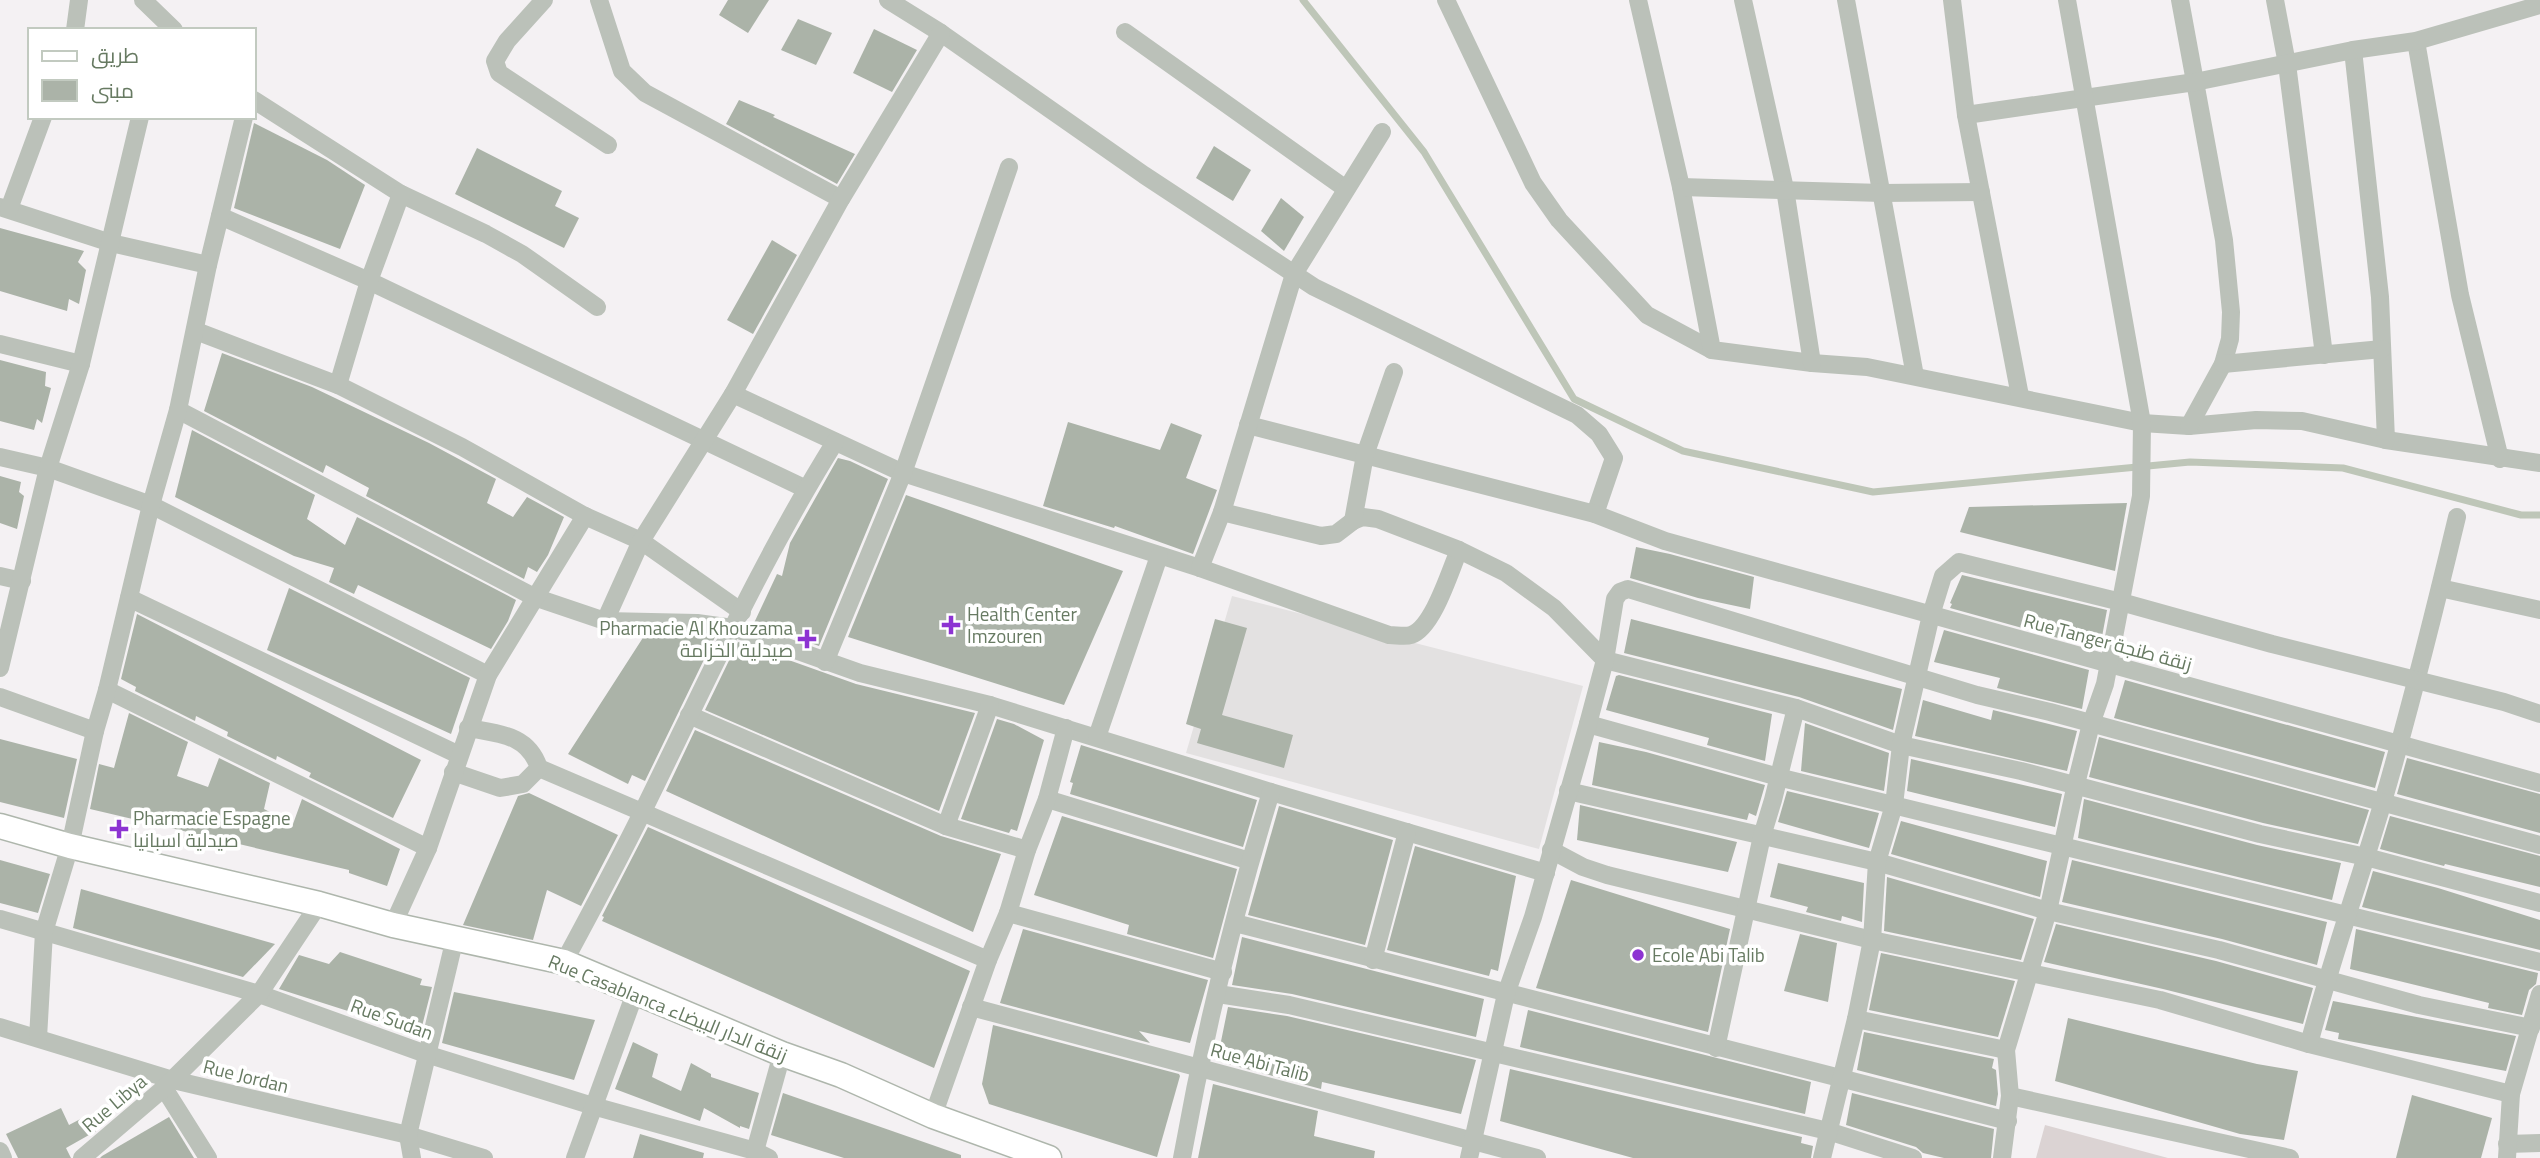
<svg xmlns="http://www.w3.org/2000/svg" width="2540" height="1158" viewBox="0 0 2540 1158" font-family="'Titillium Web',Cairo,sans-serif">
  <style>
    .built { fill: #e3e1e1 }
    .green { fill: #dbd3d3 }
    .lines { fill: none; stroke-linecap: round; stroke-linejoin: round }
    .stream { stroke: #bec6b8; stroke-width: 7 }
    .building { fill: #abb3a8 }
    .secondary-casing { stroke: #aeb6ac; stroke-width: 27 }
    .street { stroke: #bbc1b9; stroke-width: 18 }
    .secondary { stroke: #fff; stroke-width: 24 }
    .poi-dot { fill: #8d33d2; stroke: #fff; stroke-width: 2.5 }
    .labels { text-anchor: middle; stroke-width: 7; stroke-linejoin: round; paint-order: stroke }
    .poi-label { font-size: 19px; fill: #677a62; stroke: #fff; text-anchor: start }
    .street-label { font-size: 19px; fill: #677a62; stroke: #fff }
  </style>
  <rect width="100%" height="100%" fill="#f4f1f3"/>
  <path class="built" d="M1232,596L1583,686L1539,849L1186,753Z"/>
  <path class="green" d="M2045,1125L2168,1158H2036Z"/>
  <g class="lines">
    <path class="stream" d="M1303,0L1424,152L1574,399L1683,451L1873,492L2190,462L2343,468L2521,515H2540"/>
  </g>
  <g class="building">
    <path d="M728,0H769L748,33L719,15Z"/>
    <path d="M798,19L832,33L816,65L781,50Z"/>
    <path d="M874,29L917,50L892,92L853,73Z"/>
    <path d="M739,100L775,115L773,117L855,154L837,184L726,124Z"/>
    <path d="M254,123L327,160L365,185L340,249L234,208Z"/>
    <path d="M1214,146L1251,170L1233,201L1196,178Z"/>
    <path d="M477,148L562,191L555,206L579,218L564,248L455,194Z"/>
    <path d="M1281,198L1304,217L1284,251L1261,231Z"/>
    <path d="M0,228L84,251L78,262L86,270L79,304L69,299L67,311L0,291Z"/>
    <path d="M772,240L797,255L753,334L727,320Z"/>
    <path d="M222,353L312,387L429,443L496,479L487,503L513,517L527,497L564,517L548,555L537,572L528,567L524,579L366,496L369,488L326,465L323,473L204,411Z"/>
    <path d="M0,360L46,372L45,386L51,388L42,423L37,419L34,430L0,421Z"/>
    <path d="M1068,422L1160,450L1171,423L1202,435L1186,478L1217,490L1193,554L1115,526L1114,528L1043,506Z"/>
    <path d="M192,430L315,495L307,519L345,545L357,517L516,600L508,621L491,649L358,585L354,594L329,582L334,568L294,556L175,497Z"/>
    <path d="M838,458L850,461L888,479L819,646L754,623L777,574L782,576L790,543Z"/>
    <path d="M0,476L21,482L19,492L24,496L17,529L0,523Z"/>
    <path d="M906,495L1123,571L1064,705L848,637Z"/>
    <path d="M2127,503L2115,571L1960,532L1969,507Z"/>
    <path d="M1636,547L1670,554L1754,577L1750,609L1698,598L1630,578Z"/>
    <path d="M1962,575L2107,610L2101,642L2095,640L2094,648L1950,608L1952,604L1950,603Z"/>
    <path d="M289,588L470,678L451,734L267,650Z"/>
    <path d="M137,614L421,760L393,818L309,777L311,773L277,756L276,760L227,736L228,732L196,716L195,721L135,691L136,687L121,679Z"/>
    <path d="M1215,619L1247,628L1222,715L1293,735L1284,768L1197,743L1201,729L1186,724Z"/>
    <path d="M1631,619L1902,689L1893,730L1799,697L1624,653Z"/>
    <path d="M1944,630L2089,670L2082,709L1997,688L2000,678L1934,662Z"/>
    <path d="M646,633L715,637L645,781L632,775L628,784L568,754Z"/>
    <path d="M738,642L856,684L975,713L939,811L705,710Z"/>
    <path d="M1619,675L1772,714L1765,761L1707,745L1709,738L1606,710L1616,676Z"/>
    <path d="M2125,680L2385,752L2375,788L2114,718Z"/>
    <path d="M1923,700L1991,720L1993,710L2077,731L2067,771L1915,736Z"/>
    <path d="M129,713L188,742L177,776L208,787L219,758L270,783L264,809L293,824L302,799L400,849L387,886L349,873V870L90,809L99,764L114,768Z"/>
    <path d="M997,719L1014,724L1044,740L1017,831L1011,829L1009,833L961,819Z"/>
    <path d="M1805,723L1889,753L1884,791L1801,771Z"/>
    <path d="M695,730L941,836L1001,854L973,932L666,791Z"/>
    <path d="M2099,737L2369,810L2358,844L2263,823L2089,777Z"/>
    <path d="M0,739L77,759L64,818L0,802Z"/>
    <path d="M1599,742L1646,752L1765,785L1756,816L1749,813L1747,820L1592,785Z"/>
    <path d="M1081,745L1257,800L1243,847L1070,794L1073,783L1070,782Z"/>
    <path d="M2407,758L2540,794V833L2397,794Z"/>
    <path d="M1911,759L2062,794L2055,827L1907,791Z"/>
    <path d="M1787,791L1879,813L1869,848L1778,822Z"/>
    <path d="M529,793L618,835L581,906L547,890L533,940L463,925L518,796Z"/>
    <path d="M2084,799L2257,845L2341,863L2332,900L2078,838Z"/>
    <path d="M1580,805L1737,842L1728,872L1577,840Z"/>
    <path d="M1279,806L1393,840L1365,945L1248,915Z"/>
    <path d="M1062,816L1237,869L1213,958L1127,934L1129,925L1034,895Z"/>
    <path d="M2390,816L2540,856V887L2445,864L2444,866L2380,849Z"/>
    <path d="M1901,821L2047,861L2040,897L1891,854Z"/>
    <path d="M648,827L970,971L934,1068L602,921L604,917L602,916Z"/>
    <path d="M1415,846L1516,876L1498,971L1491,969L1489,976L1387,950Z"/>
    <path d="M0,860L50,874L38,913L0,903Z"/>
    <path d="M2072,860L2327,922L2317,965L2222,939L2062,902Z"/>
    <path d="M1778,863L1864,883L1862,922L1842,916L1841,921L1806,912L1808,907L1770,897Z"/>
    <path d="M2373,871L2438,888L2540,920V950L2362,907Z"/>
    <path d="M1887,877L2034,919L2021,960L1884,931Z"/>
    <path d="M1571,880L1730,929L1708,1032L1536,988Z"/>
    <path d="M81,889L275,944L243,977L73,928Z"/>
    <path d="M2056,924L2216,961L2313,988L2303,1024L2163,989L2044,962Z"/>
    <path d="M1023,929L1208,980L1190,1043L1139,1031L1150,1043L1000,1003Z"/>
    <path d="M2356,929L2538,973L2536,984L2529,990L2522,1015L2488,1008L2489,1003L2350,969Z"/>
    <path d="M1800,934L1837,943L1828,1002L1784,991Z"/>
    <path d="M1242,937L1484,999L1476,1037L1292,994L1232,985Z"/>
    <path d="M340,952L422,979L420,985L432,987L420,1034L279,989L299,955L329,964Z"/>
    <path d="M1881,953L2015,981L1998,1037L1869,1010Z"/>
    <path d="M454,992L595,1020L574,1080L442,1043Z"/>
    <path d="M2333,1001L2516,1036L2506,1071L2338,1039L2339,1033L2325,1030Z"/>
    <path d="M1228,1007L1287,1016L1476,1060L1461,1114L1322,1082L1321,1089L1217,1061Z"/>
    <path d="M1528,1010L1811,1082L1805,1114L1520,1047Z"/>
    <path d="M2068,1018L2257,1064L2298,1071L2284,1140L2240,1134L2055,1081Z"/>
    <path d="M993,1025L1179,1074L1180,1076L1157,1157L989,1104L982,1084Z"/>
    <path d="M1864,1032L1994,1059L1992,1068L1996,1070L1998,1094L1996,1106L1857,1070Z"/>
    <path d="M633,1042L658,1054L652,1077L681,1091L691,1063L711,1074V1077L759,1093L749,1129L740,1126V1128L704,1108L700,1121L615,1089Z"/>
    <path d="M1510,1069L1802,1137L1801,1143L1813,1146L1811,1158H1633L1500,1121Z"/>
    <path d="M1213,1084L1318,1111L1314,1136L1375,1151L1374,1158H1198Z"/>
    <path d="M783,1093L961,1155V1158H844L771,1135Z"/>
    <path d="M1852,1093L1994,1129L1991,1158H1944L1923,1153L1916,1147L1846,1125Z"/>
    <path d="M2412,1095L2492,1118L2481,1158H2396Z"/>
    <path d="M61,1108L69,1125L88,1115L96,1131L66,1148L71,1158H18L6,1134Z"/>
    <path d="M169,1117L194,1158H100L102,1156Z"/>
    <path d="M640,1134L704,1153L703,1158H633Z"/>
  </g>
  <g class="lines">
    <defs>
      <path id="secondary" d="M0,826L70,846L319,904L393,925L564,962L782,1054L841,1075L933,1116L1049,1158"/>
    </defs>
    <use href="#secondary" class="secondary-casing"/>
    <g class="street">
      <path d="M143,0L174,30"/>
      <path d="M544,0L507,41L495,61L499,73L608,145"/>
      <path d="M599,0L622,71L645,93L841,199"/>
      <path d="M888,0L941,33L1144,175L1314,287L1577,415L1599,434L1614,458L1595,514"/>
      <path d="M1446,0L1533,183L1559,220L1647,315L1712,350"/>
      <path d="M1638,0L1681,187L1712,350L1812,363L1867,367L2142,423L2189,426L2256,420L2302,421L2386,440L2540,463"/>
      <path d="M1743,0L1785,189L1812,363"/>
      <path d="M1846,0L1915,376"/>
      <path d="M1952,0L1966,115L2020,396"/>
      <path d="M2180,0L2224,240L2231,312L2230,339L2223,364L2189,426"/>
      <path d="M2275,0L2287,64L2324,355"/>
      <path d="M75,30L79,0"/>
      <path d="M1125,32L1346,189"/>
      <path d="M2416,41L2460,295L2500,459"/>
      <path d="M2353,50L2380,297L2386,440"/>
      <path d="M254,100L401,194L486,234L522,254L597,307"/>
      <path d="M1966,115L2195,82L2353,50L2416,41L2540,5"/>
      <path d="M1681,187L1882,193L1981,192"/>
      <path d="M0,207L111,243L208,265"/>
      <path d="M9,209L43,117"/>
      <path d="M220,216L369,281L806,489"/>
      <path d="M196,331L338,385L462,447L585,516L641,541L742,612"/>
      <path d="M0,344L81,364"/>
      <path d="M2223,364L2382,349"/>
      <path d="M338,385L369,281L401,194"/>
      <path d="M733,394L903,473L1200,568L1389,635C1396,635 1405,637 1411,635C1433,628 1450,571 1459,550"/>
      <path d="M178,410L534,597L605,621L697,623L733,628L860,673L990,705L1271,792L1546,873"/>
      <path d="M1248,425L1595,514L1665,541L2540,783"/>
      <path d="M0,457L48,468L151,505L488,675"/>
      <path d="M1222,512L1321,536L1336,534L1353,521L1363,517L1378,519L1459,550L1506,573L1554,608L1605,660L1796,708L1901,745L2021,771L2260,834L2366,857L2540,903"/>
      <path d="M1353,521L1365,455L1394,372"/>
      <path d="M1200,568L1222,512L1294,274L1382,132"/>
      <path d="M0,576L22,581"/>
      <path d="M2440,588L2540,610"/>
      <path d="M129,598L459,755"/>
      <path d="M605,621L641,541L733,394L841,199L941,33"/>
      <path d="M825,662L903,473L1009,167"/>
      <path d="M0,668L48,468L81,364L140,117"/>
      <path d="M107,690L428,848"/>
      <path d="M0,697L95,731"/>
      <path d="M689,715L946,826L1027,850"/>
      <path d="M1588,724L1786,779L2540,962"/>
      <path d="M1097,737L1159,556"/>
      <path d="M539,768L988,960"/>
      <path d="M453,772L500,788L523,784L539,768C528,734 499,734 468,728"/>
      <path d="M1568,791L1877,862L2048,911L2219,950L2419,1005L2531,1028"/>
      <path d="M1047,799L1250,861"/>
      <path d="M946,826L990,705"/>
      <path d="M1551,850L1583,867L1607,875L1872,940L2160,1000L2309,1044L2511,1094"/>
      <path d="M1008,913L1223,972"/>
      <path d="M0,919L259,994L426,1054L593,1106L755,1151L769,1158"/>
      <path d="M1235,923L2008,1121"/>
      <path d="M393,925L428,848L488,675L585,516"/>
      <path d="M1373,960L1407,832"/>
      <path d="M564,962C591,912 618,862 643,811C704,687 762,559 835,442"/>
      <path d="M1218,994L1289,1005L1828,1131L1913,1158"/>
      <path d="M971,1007L1537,1158"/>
      <path d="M1856,1019L2006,1050"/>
      <path d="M0,1027L173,1080L408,1135L484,1158"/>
      <path d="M38,1038L44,932L70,846L95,731L107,690L151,505L178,410L208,265L244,117"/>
      <path d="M2309,1044C2330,964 2358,885 2382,805C2410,710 2434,613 2457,517"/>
      <path d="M1716,1048L1762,836L1773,800L1796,708"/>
      <path d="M164,1088L208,1158"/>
      <path d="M2010,1096L2290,1158"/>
      <path d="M933,1116L988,960L1008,913L1027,850L1047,799L1066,728"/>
      <path d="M2507,1144L2540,1143"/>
      <path d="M0,1151L3,1158"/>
      <path d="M755,1151L782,1054"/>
      <path d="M82,1158L164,1088L259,994L319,904"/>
      <path d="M412,1158L408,1135L455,938"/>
      <path d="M575,1158L635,993"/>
      <path d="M1182,1158C1204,1035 1234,912 1271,792"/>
      <path d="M1469,1158L1506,994L1533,917L1588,724L1605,660L1615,599L1620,592L1628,589L1977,695L2050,712L2540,845"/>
      <path d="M1822,1158L1856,1019L1872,940L1877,862L1894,805L1901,745L1931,615L1943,576L1959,562L2121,602L2272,644L2504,702L2540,714"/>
      <path d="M2002,1158L2010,1096L2006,1050L2048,911L2076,784L2091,724L2105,684L2141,496L2142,423L2067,0"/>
      <path d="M2507,1158L2511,1094L2540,994"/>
    </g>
    <use href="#secondary" class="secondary"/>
  </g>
  <g class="poi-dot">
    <path d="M947.5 614.5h7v7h7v7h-7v7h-7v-7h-7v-7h7z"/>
    <path d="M803.5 628.5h7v7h7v7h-7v7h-7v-7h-7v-7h7z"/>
    <path d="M115.5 818.5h7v7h7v7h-7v7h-7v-7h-7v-7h7z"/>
    <circle cx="1638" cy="955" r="7"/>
  </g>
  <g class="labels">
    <g class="poi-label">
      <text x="967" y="621">Health Center<tspan x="967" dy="22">Imzouren</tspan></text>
      <text x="793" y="635" text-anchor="end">Pharmacie Al Khouzama<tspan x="793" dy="22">صيدلية الخزامة</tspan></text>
      <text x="133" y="825">Pharmacie Espagne<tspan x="133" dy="22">صيدلية اسبانيا</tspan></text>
      <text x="1652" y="962">Ecole Abi Talib</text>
    </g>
    <g class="street-label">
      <text transform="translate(2108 642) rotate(15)" y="7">Rue Tanger زنقة طنجة</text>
      <text transform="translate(668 1008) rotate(22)" y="7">Rue Casablanca زنقة الدار البيضاء</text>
      <text transform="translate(392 1019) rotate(20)" y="7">Rue Sudan</text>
      <text transform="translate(1260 1062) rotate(15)" y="7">Rue Abi Talib</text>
      <text transform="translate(246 1076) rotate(14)" y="7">Rue Jordan</text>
      <text transform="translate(114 1103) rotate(-40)" y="7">Rue Libya</text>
    </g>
  </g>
  <rect x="28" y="28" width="228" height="91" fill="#ffffff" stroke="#c2cac0" stroke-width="2"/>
  <rect x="42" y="51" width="35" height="10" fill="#ffffff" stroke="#c2cac0" stroke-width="2"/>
  <text x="91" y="63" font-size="21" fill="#677a62">طريق</text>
  <rect x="42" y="80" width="35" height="21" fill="#abb3a8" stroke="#c2cac0" stroke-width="2"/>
  <text x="91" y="98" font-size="21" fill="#677a62">مبنى</text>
</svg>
